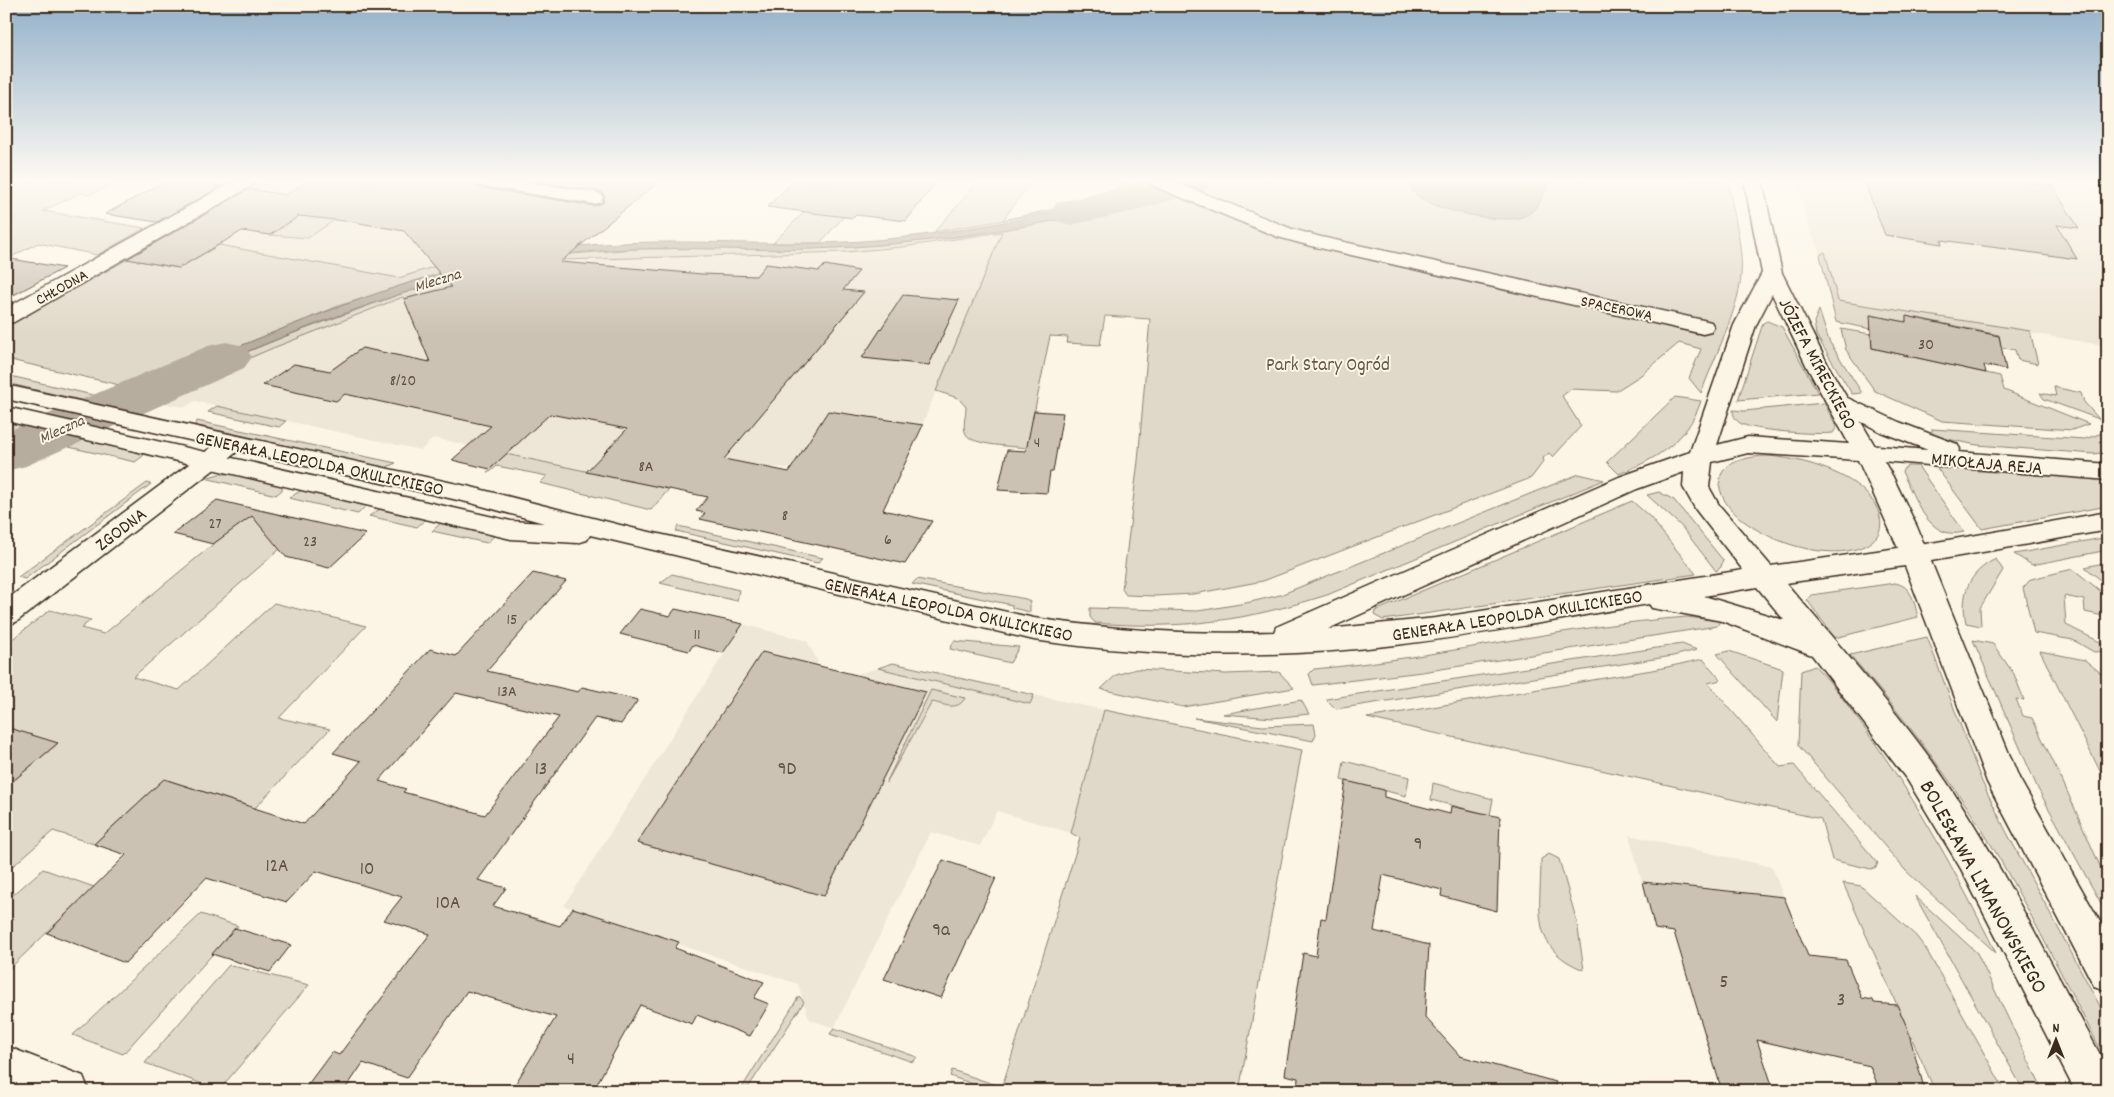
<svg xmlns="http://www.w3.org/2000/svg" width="2114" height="1097" viewBox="0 0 2114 1097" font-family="Dekko,sans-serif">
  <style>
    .built { fill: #eee6d6 }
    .green { fill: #e0d8c8; stroke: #8e8173 }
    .water { fill: #b7ad9e; stroke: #85796b }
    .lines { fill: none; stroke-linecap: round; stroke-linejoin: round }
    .river { fill: #b7ad9e; fill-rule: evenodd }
    .building { fill: #ccc2b3; stroke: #3b2a1e; fill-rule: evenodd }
    .minor-casing { stroke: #3b2a1e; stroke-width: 3 }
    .major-casing { stroke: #3b2a1e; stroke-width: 3 }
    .minor { fill: #fcf5e5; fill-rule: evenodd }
    .major { fill: #fcf5e5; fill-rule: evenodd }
    .labels { text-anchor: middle; stroke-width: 4; stroke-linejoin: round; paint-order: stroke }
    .far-water-label { font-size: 16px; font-style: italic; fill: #605144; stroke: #fcf5e5 }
    .far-street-label { font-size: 16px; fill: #3b2a1e; stroke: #fcf5e5 }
    .number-label { font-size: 16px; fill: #5f5043 }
    .park-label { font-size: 19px; fill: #645648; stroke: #fcf5e5 }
    .street-label { font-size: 19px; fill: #3b2a1e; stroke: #fcf5e5 }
    .near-number-label { font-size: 19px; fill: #5f5043 }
    .near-street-label { font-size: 22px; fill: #3b2a1e; stroke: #fcf5e5 }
  </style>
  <rect width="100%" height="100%" fill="#fcf5e5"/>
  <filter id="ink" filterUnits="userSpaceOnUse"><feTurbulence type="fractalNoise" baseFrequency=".02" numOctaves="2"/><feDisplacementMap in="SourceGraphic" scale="10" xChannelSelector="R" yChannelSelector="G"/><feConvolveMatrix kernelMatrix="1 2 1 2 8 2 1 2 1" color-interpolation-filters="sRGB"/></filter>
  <g filter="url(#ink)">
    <g class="built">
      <path d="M262,181H322L234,230L308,238L336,219L394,224L458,259L399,278L170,236Z"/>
      <path d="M1796,181H2059L2108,187V346L1838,301L1831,302L1818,246L1811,233Z"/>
      <path d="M1003,232L922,425L828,411L792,468L763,467L703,455L673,490L434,438L421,450L195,401L185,407L167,404L172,397L165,394L273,348L404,297V299L561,260L846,252L902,247Z"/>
      <path d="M743,624L807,641L818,662L816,665L855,675L878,668L1030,704L1034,695L1104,710L1071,833L997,811L980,846L931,832L834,1028L809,1019L798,984L564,906Z"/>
      <path d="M1629,835L1772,867L1849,1060L1703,1030L1674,932L1655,929Z"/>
    </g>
    <g class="green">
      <path d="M6,181C19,181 43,186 53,181H118L90,195L80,193L43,211L145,228L97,255L38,243L13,256L6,255Z"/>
      <path d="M835,181H876L820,243H773Z"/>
      <path d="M979,181H1032L1003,220L1141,190L1118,181H1138L1153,187L1147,189L1149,190C1078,208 1006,220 934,232Z"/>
      <path d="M1176,181H1410C1414,215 1490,215 1517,218C1537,213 1541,197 1551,181H1728C1732,210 1744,247 1741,276C1739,308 1713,361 1701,393L1689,378L1701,349L1679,343L1641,375L1616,391L1571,389L1562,396L1581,426L1553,457L1549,453L1543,458L1544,461L1531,478L1263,581L1194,594L1155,596L1126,595L1122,589L1138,461L1150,319L1105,316L1100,345L1067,343L1068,337L1050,336L1027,448C1014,446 972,446 966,434C962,427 966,415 966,407L958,398L936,391L1002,232L902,247L846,252L561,260L404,299L403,297L273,348L165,394L152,391L283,337L400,294L449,279L560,255L635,249L852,247L927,240L1121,207L1162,196Z"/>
      <path d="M302,214L336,219L308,238L270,235Z"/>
      <path d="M219,245L399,278L458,259L535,249L341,305L137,389L6,359V327L128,259L179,268Z"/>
      <path d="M1825,252L1838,301L2030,331L2038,364L2018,360L2015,350L2001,347L1999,335L1907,316L1906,322L1871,315V329L1836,322L1820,255Z"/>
      <path d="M1819,310L1829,341L1862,393L1852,394L1816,335L1814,322Z"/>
      <path d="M1767,321L1782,327L1818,393L1738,400L1763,323Z"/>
      <path d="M1841,329L1871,334L1872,348L2000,376L2004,390L2089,424L2072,430L1942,421L1875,391L1846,350Z"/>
      <path d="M6,375L106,398L93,403L6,383Z"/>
      <path d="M2054,387L2081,393L2084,402L2099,419L2044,399L2040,393L2056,396Z"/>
      <path d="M1675,397L1701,401C1688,441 1656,459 1619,474L1607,462Z"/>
      <path d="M1824,403L1837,427L1833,433C1817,435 1752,431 1740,423C1735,420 1733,415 1733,410L1744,411Z"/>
      <path d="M217,406L286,421L279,427L208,412Z"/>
      <path d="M6,421L38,429L19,435L6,432Z"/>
      <path d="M197,421L396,463L383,469L194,427Z"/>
      <path d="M1932,429L2085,439L2108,431V452L2094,454L1977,445L1932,436Z"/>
      <path d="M85,439L143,453V456L135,462L69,447Z"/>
      <path d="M506,454L669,489L651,510L540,483L547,476L497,466L490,472H487Z"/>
      <path d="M1765,456C1800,457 1871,476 1880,517C1882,526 1880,535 1872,541C1837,570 1738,536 1722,495C1710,465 1742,457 1765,456Z"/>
      <path d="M1908,466H1918L1964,532C1928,542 1915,497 1902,472L1904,468Z"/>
      <path d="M1937,468L2108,480V506L1982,529Z"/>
      <path d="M219,474H233L283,485L282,490L276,495L205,478Z"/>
      <path d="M1579,474L1604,480L1327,595C1244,621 1182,630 1095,623L1090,617V608L1198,611L1246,603L1280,595Z"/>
      <path d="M147,483L151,484L25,579L18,577Z"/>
      <path d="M302,490L366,504V506L358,514L289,498Z"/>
      <path d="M1659,492L1674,500L1723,560L1721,567L1716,571L1681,526L1647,495Z"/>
      <path d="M1632,501L1650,517L1696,574L1383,620L1374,615L1375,611Z"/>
      <path d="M382,508L427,518L417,527L369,516Z"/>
      <path d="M256,509L311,522L133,677L179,690L274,603L366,626L279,718L330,729L255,808L164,779L94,844L53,831L6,872V787L57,744L6,727V644L50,610L91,620L81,628L104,634Z"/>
      <path d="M442,522L496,534L487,543L432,531Z"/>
      <path d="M678,526L823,558L817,563L676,531Z"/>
      <path d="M2108,537V550L2032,565L2014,554Z"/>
      <path d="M1996,559L2003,570L1980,608L1981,626L1966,623C1960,595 1968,572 1996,559Z"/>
      <path d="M2108,562V586L2085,567Z"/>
      <path d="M2073,569L2108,597V617L2085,612L2084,600L2064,596L2066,625L2108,646V651L2094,652L2073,640L2034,633L2023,588L2031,579Z"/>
      <path d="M672,574L739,590L737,601L660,583Z"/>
      <path d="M917,579L1026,599L1030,602V612L1012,608V605L912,584Z"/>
      <path d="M1895,583C1912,586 1914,602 1918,617L1835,638L1807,600L1811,595Z"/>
      <path d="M1687,617L1720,621L1717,626L1422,672L1313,685L1309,674L1314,669C1439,658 1562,626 1687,617Z"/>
      <path d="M1927,637L1982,782L2006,831L2108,1021V1064C2072,995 2037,924 1998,856C1955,784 1905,718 1850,655Z"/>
      <path d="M1973,640L1993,644L2014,674L2024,700L2016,699L2023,716L2032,718L2063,782L2108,884V916L2038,789Z"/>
      <path d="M954,641L1019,647L1010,663L950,649Z"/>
      <path d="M1682,644L1697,650L1673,656L1336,709L1326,699Z"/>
      <path d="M1729,651L1783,669L1777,722L1717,654Z"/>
      <path d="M2040,651L2085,660L2108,679V787Z"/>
      <path d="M1703,659L1721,680L1708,683L1780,767L1794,765L1878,863L1876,867L1871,869L1832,860L1821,819L1367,718L1658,669Z"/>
      <path d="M893,663L1034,695L1030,704L878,668Z"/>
      <path d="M1815,666C1835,686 1851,710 1867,732C1918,802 1958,876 1996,953L1906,871L1798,745L1801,671Z"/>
      <path d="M1136,669L1226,674L1279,672L1294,688L1183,707L1101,689L1116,675Z"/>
      <path d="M931,690L965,698C957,712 944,704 932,702L886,783Z"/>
      <path d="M1301,700L1309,714L1273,718L1223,714Z"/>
      <path d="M1104,710L1302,750L1239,1091H992L950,1076L952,1070L1002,1087L1080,838L1071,833Z"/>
      <path d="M1194,718L1263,726L1314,724L1316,734L1313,741Z"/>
      <path d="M1344,761L1409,777L1406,796L1341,780Z"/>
      <path d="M1433,783L1493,799L1490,815L1431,800Z"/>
      <path d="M1549,854L1559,859L1577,922L1584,970C1528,948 1541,909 1541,859Z"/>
      <path d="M43,869L94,887L6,972V901Z"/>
      <path d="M1843,883L1861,886L1916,936L1926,949L2005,1091H1935Z"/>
      <path d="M1915,896L1977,953L2043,1091H2024Z"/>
      <path d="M201,914L238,926L123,1054L73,1035Z"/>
      <path d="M229,965L309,985L219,1090L145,1063Z"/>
      <path d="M799,996L804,1002L746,1091H740Z"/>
      <path d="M834,1028L917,1057L913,1062L830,1034Z"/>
    </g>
    <g class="water">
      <path d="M1410,181H1551C1544,193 1539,208 1527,215C1508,227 1436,210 1419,197C1412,193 1411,188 1410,181Z"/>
      <path d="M1149,190L1162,196C1048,226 929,245 812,249C729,252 644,243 561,255C418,277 285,336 152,391L137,389C271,334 403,272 547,250C637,236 728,245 819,243C926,241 1045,216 1149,190Z"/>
    </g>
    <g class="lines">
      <g class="river">
        <path d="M1147,181H1213L1207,190L1134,211L1071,225L1056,221L1050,212L1056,203Z"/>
        <path d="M226,342L244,346L252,357L244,368L26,466L6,471V432L208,346Z"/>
      </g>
    </g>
    <g class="building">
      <path d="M166,181H189L222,186L157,222L105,214Z"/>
      <path d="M307,181H472L477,187L594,206L603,203L605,197L602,192L532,181H660L560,262L702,274L756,276L766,264L819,271L825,265L859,271L843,290L864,292L724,459L789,472L828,411L923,425L883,510L932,521L905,564L700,519L705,513L696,511L708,497L586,472L627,429L550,414L490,469L452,460L491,426L345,394L336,401L263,385L294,364L330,371L362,348L430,362L404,299L451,287L404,231L354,222L299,216L270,235L242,231L179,268L127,259L249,189L286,195Z"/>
      <path d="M794,181H937L906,221L856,215L853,218L767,207Z"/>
      <path d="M1864,181H2013L2052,186L2079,228L2057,225L2077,259L1941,240L1942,244L1885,235Z"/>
      <path d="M6,258L64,268L6,299Z"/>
      <path d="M903,295L959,300L929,365L862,358Z"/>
      <path d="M1870,315L1906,322V316L1999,336L2006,370L1984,365L1986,373L1872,348Z"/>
      <path d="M1034,411L1063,413L1053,472H1050L1047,493L998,490L1007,450L1026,451Z"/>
      <path d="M217,500L259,510L366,534L329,568L286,557L252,516L213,544L173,534Z"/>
      <path d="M533,573L566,581L487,671L578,692L582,687L638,700L621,724L595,718L478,880L506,888L493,906L560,926L573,908L679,942L675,948L764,982L754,998L769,1004L750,1036L697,1015L692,1024L640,1005L593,1091H511L556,1017L467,991L407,1078L363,1063L344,1091H303L332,1052L339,1055L430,934L384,920L402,897L316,871L287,902L206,878L125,963L47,933L126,855L94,844L164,779L304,824L361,761L333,753L430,649L456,656ZM456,693L559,717L485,815L403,792L406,789L379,781Z"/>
      <path d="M640,609L670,616L675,609L743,624L723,653L693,645L689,651L620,634Z"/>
      <path d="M762,652L926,692L824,896L637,843Z"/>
      <path d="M6,727L58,743L6,787Z"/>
      <path d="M1346,781L1384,790V797L1450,814L1451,806L1500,817L1497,911L1441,896L1442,890L1383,875L1374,931L1429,945L1425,1017L1460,1056L1556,1082L1554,1091H1297L1298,1078L1285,1075L1303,953L1316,956L1321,918L1326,919Z"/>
      <path d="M943,860L996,878L941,998L884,979Z"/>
      <path d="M1643,882L1784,897L1808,956L1846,960L1862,998L1873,1000L1874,1003L1897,1005L1907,1027L1925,1091H1880L1870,1066L1757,1040L1774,1091H1722L1674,932L1655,929Z"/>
      <path d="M235,928L291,945L270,972L212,954Z"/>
    </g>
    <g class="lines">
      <defs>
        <g id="minor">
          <path d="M234,181H256L253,185L14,322L6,323V308Z"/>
          <path d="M474,181H519L594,192L601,194L603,198L601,202L594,204L483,186L477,185Z"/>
          <path d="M1148,181H1173L1292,229L1321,237L1703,320L1711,322L1714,327L1711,332L1703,334L1311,246L1278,237L1151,185Z"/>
          <path d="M1837,393L1899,422L1957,444L1960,449L1958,452L2108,464V480L1857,459L1853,453L1857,447L1866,445L1928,450L1881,432L1829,405L1825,400L1829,395Z"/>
          <path d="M233,435L242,438L245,443L242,448L16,622L6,625V600L224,438Z"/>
          <path d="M2108,512V530L1914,564L1904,562L1900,555L1904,548L1914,546Z"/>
          <path d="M6,1046L83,1076L89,1091H17L6,1086Z"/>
        </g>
        <path id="major" d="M1744,181H1762L1782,273L1829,367L1893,477L1917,527L2019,778L2108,936V991L2094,986L1987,782L1905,566L1786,583C1835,641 1887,699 1932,761C2000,857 2051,966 2108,1069V1091H2075L1961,869L1908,781L1812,655L1722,621L1652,608L1649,604C1565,618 1481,635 1396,645C1275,659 1154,658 1034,640L590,535L587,540L577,543L511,539L6,421V407L511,521L544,523L471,503L6,399V385L471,487L632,528L1034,618C1114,630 1193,635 1274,632L1276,627L1619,477L1690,452L1734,325L1762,273ZM1772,294L1807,367L1849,444L1748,437L1717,445L1756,325ZM1748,453L1858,460L1898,548L1771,566L1719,505L1709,487L1712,462ZM1684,472L1683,487L1696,510L1743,570L1436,618L1328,629L1637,489ZM1757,587L1784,620L1704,596Z"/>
      </defs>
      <use href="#minor" class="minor-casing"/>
      <use href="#major" class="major-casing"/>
      <use href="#minor" class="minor"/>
      <use href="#major" class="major"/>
    </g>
  </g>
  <linearGradient id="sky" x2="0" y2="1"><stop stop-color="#94b1ca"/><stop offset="0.54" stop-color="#fefaf3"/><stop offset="1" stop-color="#fefaf3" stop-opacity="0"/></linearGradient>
  <rect width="2114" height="335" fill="url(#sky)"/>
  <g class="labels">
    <g class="far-water-label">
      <text transform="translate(437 279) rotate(-17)" y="6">Mleczna</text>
      <text transform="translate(61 428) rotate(-24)" y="6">Mleczna</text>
    </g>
    <g class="far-street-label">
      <text transform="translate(61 286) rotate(-29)" y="6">CHŁODNA</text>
      <text transform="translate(1617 307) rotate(12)" y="6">SPACEROWA</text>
    </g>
    <g class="number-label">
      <text x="1926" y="349">30</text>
      <text x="403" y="385">8/20</text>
      <text x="1037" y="447">4</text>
      <text x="646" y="471">8A</text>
      <text x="785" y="520">8</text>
      <text x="215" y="528">27</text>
      <text x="888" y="544">6</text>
      <text x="310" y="546">23</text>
      <text x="512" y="624">15</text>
      <text x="697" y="639">11</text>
      <text x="507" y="696">13A</text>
    </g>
    <g class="park-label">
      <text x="1328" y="370">Park Stary Ogród</text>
    </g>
    <g class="street-label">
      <text transform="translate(1819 363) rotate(62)" y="7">JÓZEFA MIRECKIEGO</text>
      <text transform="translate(320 462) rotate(12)" y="7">GENERAŁA LEOPOLDA OKULICKIEGO</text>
      <text transform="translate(1987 462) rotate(5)" y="7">MIKOŁAJA REJA</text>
      <text transform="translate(120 528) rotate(-37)" y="7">ZGODNA</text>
      <text transform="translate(949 608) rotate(12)" y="7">GENERAŁA LEOPOLDA OKULICKIEGO</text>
      <text transform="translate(1517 614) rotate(-9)" y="7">GENERAŁA LEOPOLDA OKULICKIEGO</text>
    </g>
    <g class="near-number-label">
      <text x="541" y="774">13</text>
      <text x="787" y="774">9D</text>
      <text x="1418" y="849">9</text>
      <text x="277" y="871">12A</text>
      <text x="367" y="874">10</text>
      <text x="448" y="908">10A</text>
      <text x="941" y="935">9a</text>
      <text x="1724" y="987">5</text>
      <text x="1841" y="1005">3</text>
      <text x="571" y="1064">4</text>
    </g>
    <g class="near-street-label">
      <text transform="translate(1985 886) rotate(61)" y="8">BOLESŁAWA LIMANOWSKIEGO</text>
    </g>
  </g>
  <rect width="2114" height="1097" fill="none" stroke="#fcf5e5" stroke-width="25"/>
  <rect x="12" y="12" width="2089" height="1072" fill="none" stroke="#3b2a1e" stroke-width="2" filter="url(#ink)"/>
  <g transform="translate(2056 1040)" stroke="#fcf5e5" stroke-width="4" paint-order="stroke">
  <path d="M0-4L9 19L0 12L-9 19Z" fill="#3b2a1e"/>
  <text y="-8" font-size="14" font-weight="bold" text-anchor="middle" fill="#3b2a1e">N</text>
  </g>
</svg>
